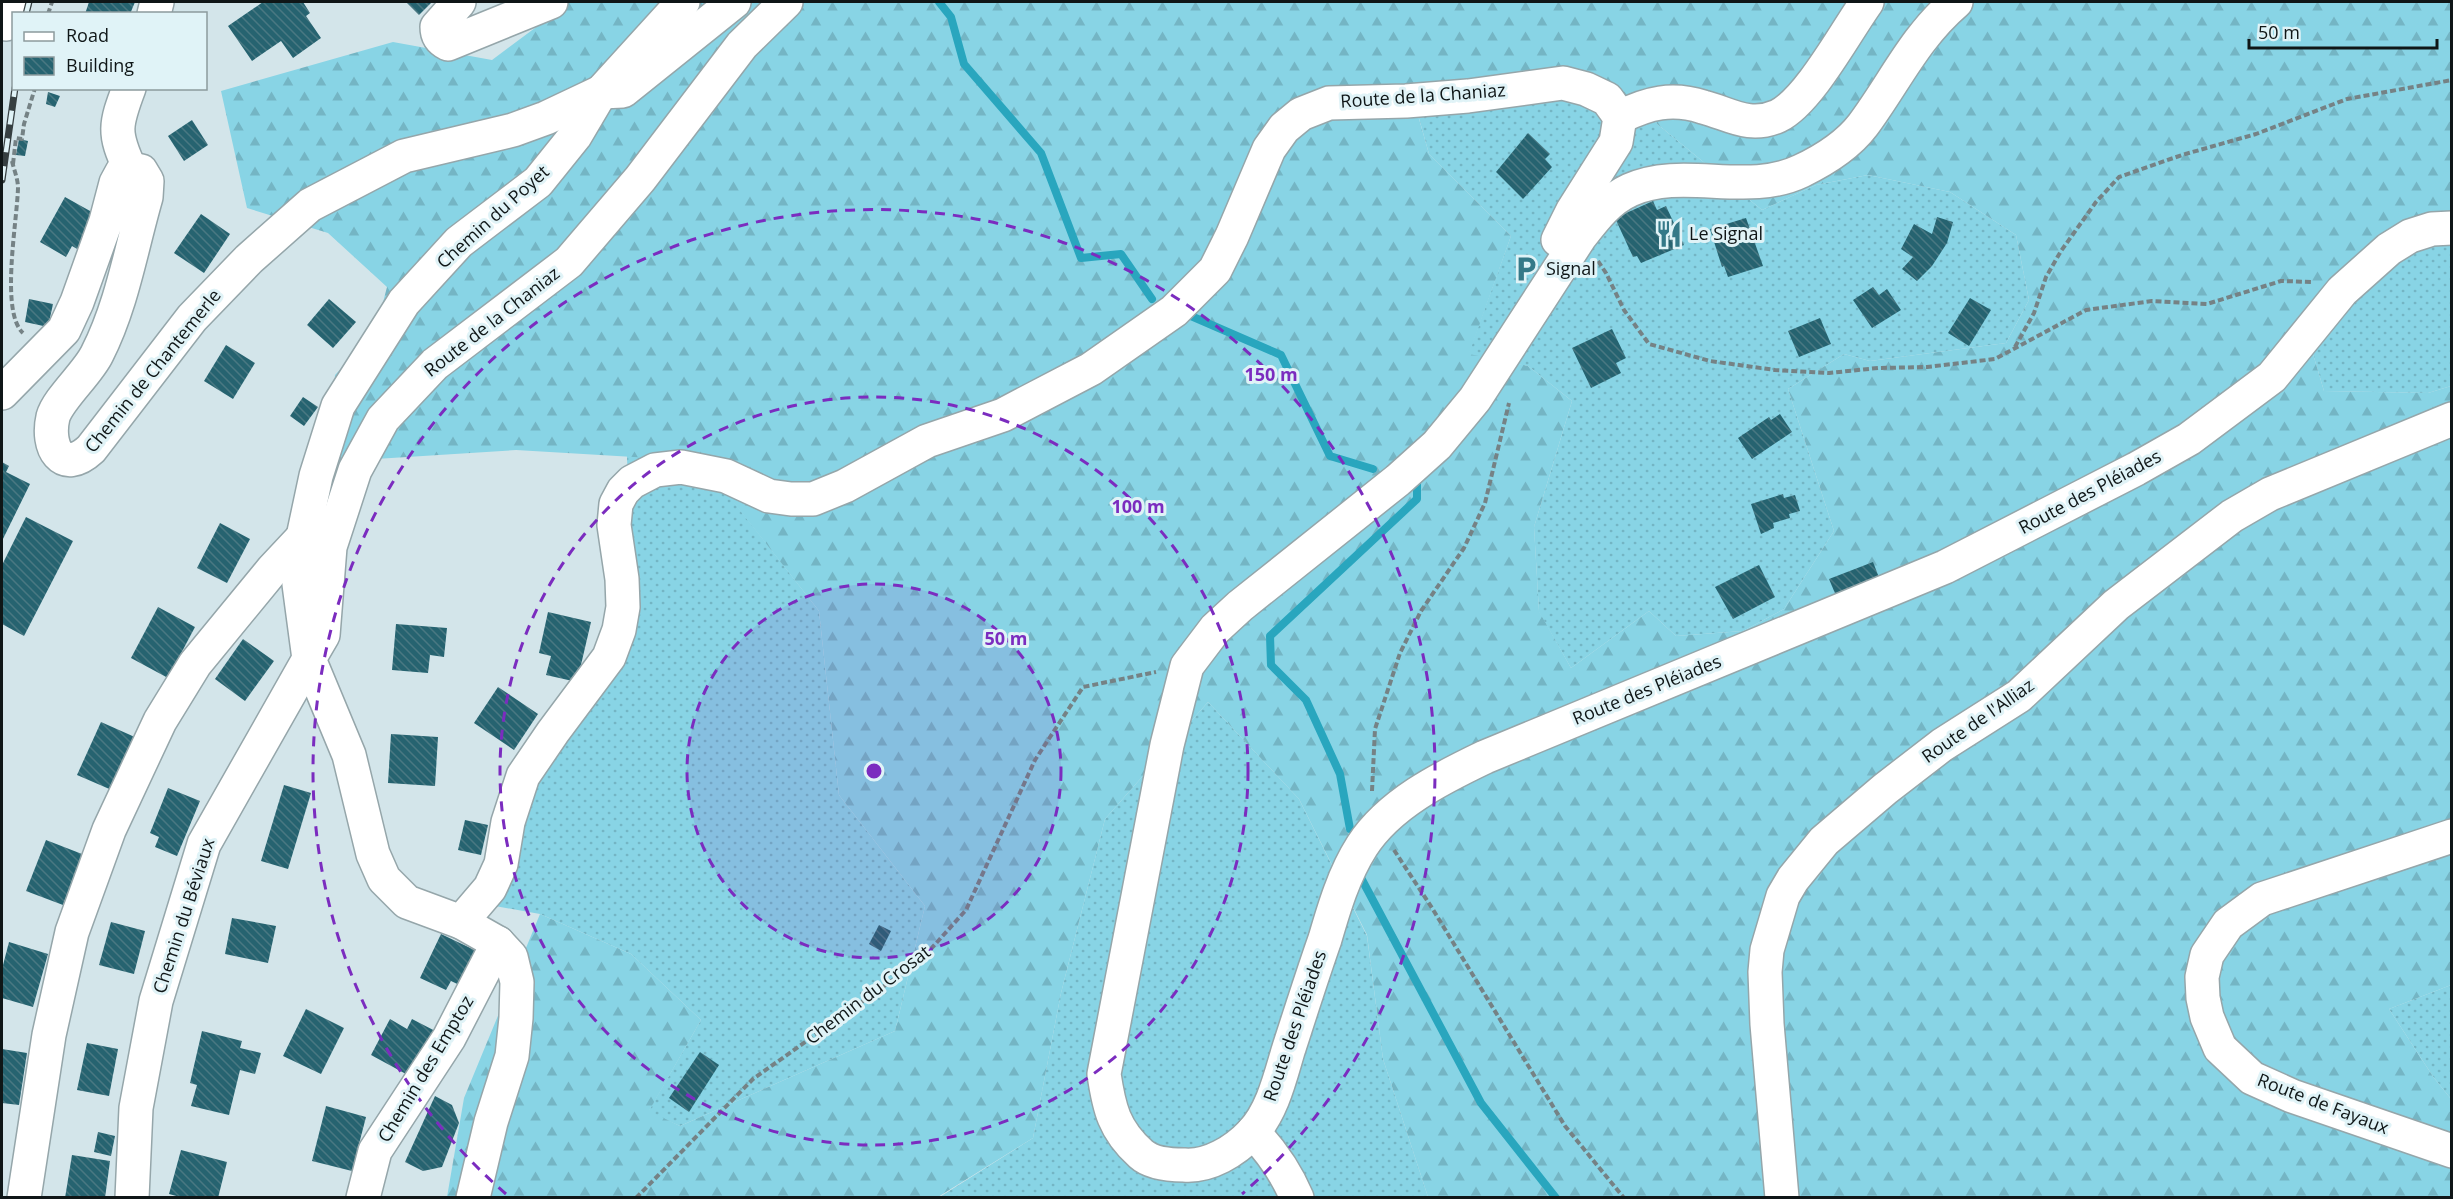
<svg xmlns="http://www.w3.org/2000/svg" width="2453" height="1199" viewBox="0 0 2453 1199" font-family="'Open Sans',sans-serif">
  <style>
    .grass { fill: url(#grass-dots) }
    .forest { fill: url(#forest-firs); fill-rule: evenodd }
    .lines { fill: none; stroke-linecap: round; stroke-linejoin: round }
    .stream { stroke: #29a6be; stroke-width: 8 }
    .building { fill: url(#building-back-hatch) }
    .minor-casing { stroke: #95a6aa; stroke-width: 36 }
    .path { stroke: #758285; stroke-width: 4; stroke-dasharray: 6 3; stroke-linecap: butt }
    .minor { stroke: #fff; stroke-width: 33 }
    .rail-casing { stroke: #363f41; stroke-width: 7 }
    .rail { stroke: #e0f3f7; stroke-width: 4.5; stroke-dasharray: 14; stroke-linecap: butt }
    .ring { fill: none; stroke: #7b2cbf; stroke-width: 3; stroke-dasharray: 10 8 }
    .labels { text-anchor: middle; stroke-width: 6; stroke-linejoin: round; paint-order: stroke }
    .street-label { font-size: 18px; fill: #0f1617; stroke: #e0f3f7 }
    .poi-label { font-size: 18px; fill: #0f1617; stroke: #e0f3f7; text-anchor: start }
    .centre { fill: #7b2cbf; stroke: #e0f3f7; stroke-width: 3 }
    .ring-label { font-size: 18px; text-anchor: middle; font-weight: bold; fill: #7b2cbf; stroke: #e0f3f7; stroke-width: 6; stroke-linejoin: round; paint-order: stroke }
  </style>
  <defs>
    <pattern id="grass-dots" width="8" height="8" patternUnits="userSpaceOnUse" patternTransform="scale(1.5)"><rect width="8" height="8" fill="#88d4e5"/><path d="M2 2h.1M6 6h.1" fill="none" stroke="#74b5c4" stroke-width="1.8" stroke-linecap="round"/></pattern>
    <pattern id="forest-firs" width="22" height="20" patternUnits="userSpaceOnUse" patternTransform="scale(1.5)"><rect width="22" height="20" fill="#88d4e5"/><path d="M5 1l3.5 6h-7zM16 11l3.5 6h-7z" fill="#74b5c4"/></pattern>
    <pattern id="building-back-hatch" width="6" height="6" patternUnits="userSpaceOnUse" patternTransform="scale(1.5)"><rect width="6" height="6" fill="#266370"/><path d="M-1 5l2 2M0 0l6 6M5-1l2 2" fill="none" stroke="#4a7882"/></pattern>
  </defs>
  <rect width="100%" height="100%" fill="#d3e5ea"/>
  <g class="grass">
    <path d="M1410,86L1612,87L1762,210L1816,185L1868,175L1950,192L2016,235L2029,300L2006,343L1870,361L1844,354L1788,389L1834,531L1784,609L1743,631L1676,636L1649,611L1571,668L1539,612L1534,527L1572,401L1528,366L1468,355L1511,236L1429,154Z"/>
    <path d="M2451,216V386L2428,393L2324,391L2302,317Z"/>
    <path d="M627,456L701,460L819,611L839,795L925,906L895,1031L680,1126L648,1112L701,1020L631,954L540,914L495,906L542,766L614,667L629,519Z"/>
    <path d="M1208,702L1299,799L1367,936L1383,1059L1428,1197L938,1198L1033,1138L1061,993L1105,819Z"/>
    <path d="M2451,985V1099L2434,1078L2389,1009Z"/>
  </g>
  <path class="forest" d="M570,2H2451V216L2302,317L2324,391L2428,393L2451,386V985L2389,1009L2434,1078L2451,1099V1197H1428L1383,1059L1367,935L1299,799L1208,702L1105,819L1061,993L1033,1138L938,1197H447L464,1098L540,914L631,954L701,1020L649,1111L680,1126L895,1031L925,906L839,795L819,611L701,461L516,450L328,462L335,375L375,333L387,287L328,233L247,208L221,91L393,42L492,60ZM1410,87H1612L1762,210L1816,185L1868,175L1950,192L2016,235L2029,300L2006,343L1870,361L1844,354L1788,389L1834,531L1784,609L1743,631L1676,636L1649,611L1571,668L1539,611L1534,527L1572,401L1528,366L1469,354L1511,236L1429,154Z"/>
  <g class="lines">
    <g class="stream">
      <path d="M939,2L951,17L964,64L1041,153L1081,258L1121,254L1152,299"/>
      <path d="M1184,313L1281,355L1330,456L1373,469"/>
      <path d="M1350,829L1340,774L1306,700L1271,665L1270,636L1417,499V481"/>
      <path d="M1360,876L1481,1103L1556,1198"/>
    </g>
  </g>
  <g class="building">
    <path d="M89,2H135L130,14H85Z"/>
    <path d="M263,2H303L310,13L306,16L321,38L293,58L281,41L252,61L228,26Z"/>
    <path d="M406,2H432L419,15Z"/>
    <path d="M48,92L60,96L55,107L46,104Z"/>
    <path d="M192,120L208,145L184,161L168,136Z"/>
    <path d="M1528,133L1550,154L1545,159L1552,167L1523,199L1496,172Z"/>
    <path d="M19,139L28,141L25,156L16,155Z"/>
    <path d="M65,197L99,216L79,250L72,246L66,257L40,242Z"/>
    <path d="M1653,201L1657,210L1666,206L1684,245L1641,263L1637,256L1633,257L1615,218Z"/>
    <path d="M201,214L230,234L204,273L174,253Z"/>
    <path d="M1937,217L1953,222L1947,243L1932,266L1917,281L1902,269L1913,257L1901,249L1914,224L1932,234Z"/>
    <path d="M1746,218L1763,266L1728,277L1724,266L1722,267L1710,229Z"/>
    <path d="M1873,287L1879,295L1887,289L1901,310L1872,328L1853,300Z"/>
    <path d="M1970,298L1991,310L1969,346L1948,333Z"/>
    <path d="M29,299L53,304L48,327L25,322Z"/>
    <path d="M329,299L356,322L333,348L307,325Z"/>
    <path d="M1820,318L1831,344L1799,357L1788,331Z"/>
    <path d="M1612,329L1626,358L1616,363L1621,373L1591,388L1572,348Z"/>
    <path d="M226,345L255,363L233,399L204,381Z"/>
    <path d="M303,397L318,407L304,426L290,416Z"/>
    <path d="M1780,414L1792,432L1752,459L1738,438L1769,417L1771,420Z"/>
    <path d="M2,462L9,466L6,472L30,484L2,541Z"/>
    <path d="M1783,494L1784,498L1795,495L1800,511L1789,514L1790,518L1773,523L1774,528L1761,534L1751,504Z"/>
    <path d="M26,517L73,541L24,636L2,624V565Z"/>
    <path d="M220,523L250,539L227,583L197,568Z"/>
    <path d="M1873,562L1880,580L1837,598L1829,579Z"/>
    <path d="M1759,565L1775,597L1733,619L1715,587Z"/>
    <path d="M158,607L195,627L168,678L131,658Z"/>
    <path d="M548,612L591,622L577,682L546,675L551,656L539,653Z"/>
    <path d="M396,624L447,628L444,657L430,655L428,673L392,670Z"/>
    <path d="M243,639L274,661L245,701L215,679Z"/>
    <path d="M498,687L538,714L514,750L474,723Z"/>
    <path d="M101,722L137,738L114,791L77,775Z"/>
    <path d="M391,734L438,737L435,786L388,783Z"/>
    <path d="M284,785L311,793L288,869L261,861Z"/>
    <path d="M168,788L200,801L177,856L155,847L159,837L150,833Z"/>
    <path d="M465,820L488,825L481,855L458,850Z"/>
    <path d="M46,840L82,854L63,905L26,891Z"/>
    <path d="M232,918L276,926L268,963L225,954Z"/>
    <path d="M111,922L145,931L134,974L99,965Z"/>
    <path d="M879,925L891,931L881,951L869,944Z"/>
    <path d="M441,934L485,955L468,989L451,981L446,990L420,978Z"/>
    <path d="M9,942L48,954L33,1007L2,998V969Z"/>
    <path d="M306,1009L344,1028L321,1074L283,1056Z"/>
    <path d="M390,1019L407,1029L412,1019L441,1034L417,1080L371,1055Z"/>
    <path d="M202,1031L242,1041L240,1048L261,1053L255,1074L240,1070L229,1115L191,1106L197,1085L190,1083Z"/>
    <path d="M87,1043L118,1049L109,1096L77,1090Z"/>
    <path d="M2,1049L27,1053L19,1105L2,1103Z"/>
    <path d="M700,1052L719,1065L689,1112L669,1098Z"/>
    <path d="M435,1096L452,1105L459,1123L442,1167L423,1171L405,1162Z"/>
    <path d="M326,1106L366,1117L352,1171L312,1161Z"/>
    <path d="M98,1132L115,1136L111,1156L94,1152Z"/>
    <path d="M181,1150L227,1162L218,1198H184L169,1194Z"/>
    <path d="M72,1155L110,1161L105,1198H65Z"/>
  </g>
  <g class="lines">
    <defs>
      <g id="minor">
        <path d="M459,2L437,27C437,36 440,40 448,44L551,2"/>
        <path d="M786,2L742,45L640,179L569,262L435,364L383,419L355,470L330,547L323,635L309,659L349,755L373,854L384,879L407,902L461,922L490,888L501,864L508,822L523,776L553,732L609,657L619,630L623,607L622,579L614,525L616,504L623,491L632,482L655,470L681,467L726,476L769,496L791,499H813L845,486L927,441L1003,415L1091,369L1174,311L1215,270L1232,236L1269,149L1284,128L1301,114L1329,103L1406,101L1468,96L1563,83L1586,89L1607,99L1620,117L1616,142L1573,210L1558,240"/>
        <path d="M1956,2C1914,38 1895,82 1863,125C1847,146 1824,160 1801,171C1747,197 1683,166 1630,190C1608,200 1594,219 1580,237L1475,399L1437,445L1398,480L1240,606L1215,629L1187,666L1167,745L1104,1074C1109,1108 1114,1130 1141,1154C1151,1163 1170,1165 1184,1165C1209,1167 1235,1151 1252,1133C1272,1112 1280,1078 1288,1051C1300,1014 1312,976 1325,939C1334,908 1344,874 1362,846C1389,804 1441,778 1485,757L1945,567L2136,469L2189,439L2272,377L2342,291L2389,249L2410,236L2432,229L2452,228"/>
        <path d="M154,14L157,2"/>
        <path d="M6,24L14,2"/>
        <path d="M129,88C115,125 113,133 130,169"/>
        <path d="M1620,117C1648,103 1672,97 1703,107C1730,114 1749,129 1778,116C1809,101 1846,31 1867,2"/>
        <path d="M2,393L64,330L77,302L106,221L116,183L122,172L130,169L141,171L147,181L146,197C131,249 122,305 97,354C88,373 58,399 53,417C46,447 62,476 91,449L192,318L249,259L310,205L404,156L513,130L546,118L601,92L623,91L734,2"/>
        <path d="M2452,836L2262,899L2228,924L2207,955L2202,977L2203,998L2207,1017L2220,1048L2252,1078L2292,1096L2452,1151"/>
        <path d="M461,922L498,943L511,957L517,982L516,1018L512,1056L491,1122L473,1198"/>
        <path d="M1253,1132C1272,1152 1286,1172 1297,1198"/>
        <path d="M24,1198L49,1035L72,932L109,830L160,721L195,664L273,569L303,537"/>
        <path d="M132,1198L136,1108L156,1001L204,844L309,659L299,584L303,537L316,476L338,406L404,302L459,242L538,182L575,136L601,92L683,2"/>
        <path d="M363,1198L375,1151L449,1038L498,943"/>
        <path d="M1782,1198L1767,1024L1765,972L1767,950L1783,896L1793,879L1824,841L1885,789L1942,745L2019,696L2116,605L2232,516L2270,494L2452,419"/>
      </g>
    </defs>
    <use href="#minor" class="minor-casing"/>
    <g class="path">
      <path d="M48,14L52,2"/>
      <path d="M12,161C14,170 18,179 18,188C17,223 0,312 23,333"/>
      <path d="M13,164L16,138L22,139L24,124L35,88"/>
      <path d="M1598,261L1606,273L1624,310L1649,344L1710,361L1775,370L1829,373L1878,368L1927,367L1995,359L2086,310L2152,301L2207,304L2281,281L2313,282"/>
      <path d="M2015,347L2034,313L2046,277L2061,251L2096,202L2119,177L2182,155L2256,134L2347,99L2452,80"/>
      <path d="M1372,791L1375,729L1400,653L1421,611L1464,548L1485,503L1509,403"/>
      <path d="M1394,850L1432,908L1565,1126L1624,1198"/>
      <path d="M636,1198L753,1079L921,960L966,910L1035,760L1083,687L1156,672"/>
    </g>
    <use href="#minor" class="minor"/>
    <defs>
      <g id="rail">
        <path d="M26,14L29,2"/>
        <path d="M2,180L15,88"/>
      </g>
    </defs>
    <use href="#rail" class="rail-casing"/>
    <use href="#rail" class="rail"/>
  </g>
  <circle cx="874" cy="771" r="187" fill="#7b2cbf" fill-opacity=".12"/>
  <g class="ring">
    <circle cx="874" cy="771" r="187"/>
    <circle cx="874" cy="771" r="374"/>
    <path d="M506 1194A561 561 0 1 1 1242 1194"/>
  </g>
  <defs>
    <symbol id="restaurant-bare" viewBox="-9 -9 18 18"><path d="M-5-6h1v4h1v-4h1v4h1v-4h1v5L-1.5 .5V6h-2V.5L-5-1ZM5-6V6H3V1.5H1.5Q1.5-4 5-6Z" fill="#347988" stroke="#e0f3f7" stroke-width="2.5" paint-order="stroke"/></symbol>
    <symbol id="parking-bare" viewBox="-9 -9 18 18"><path d="M-3.5-5.5H1a3.5 3.5 0 0 1 0 7H-1V5.5H-3.5ZM-1-3.4V-.6H.8a1.4 1.4 0 0 0 0-2.8Z" fill="#347988" stroke="#e0f3f7" stroke-width="2.5" paint-order="stroke"/></symbol>
  </defs>
  <g fill-rule="evenodd">
    <use href="#restaurant-bare" x="1650" y="215" width="38" height="38"/>
    <use href="#parking-bare" x="1507" y="250" width="38" height="38"/>
  </g>
  <g class="labels">
    <g class="street-label">
      <text transform="translate(1423 96) rotate(-4)" y="6">Route de la Chaniaz</text>
      <text transform="translate(493 217) rotate(-42)" y="6">Chemin du Poyet</text>
      <text transform="translate(492 322) rotate(-38)" y="6">Route de la Chaniaz</text>
      <text transform="translate(153 371) rotate(-51)" y="6">Chemin de Chantemerle</text>
      <text transform="translate(2090 492) rotate(-28)" y="6">Route des Pléiades</text>
      <text transform="translate(1647 690) rotate(-22)" y="6">Route des Pléiades</text>
      <text transform="translate(1978 721) rotate(-35)" y="6">Route de l'Alliaz</text>
      <text transform="translate(184 916) rotate(-72)" y="6">Chemin du Béviaux</text>
      <text transform="translate(868 995) rotate(-37)" y="6">Chemin du Crosat</text>
      <text transform="translate(1295 1026) rotate(-71)" y="6">Route des Pléiades</text>
      <text transform="translate(426 1069) rotate(-59)" y="6">Chemin des Emptoz</text>
      <text transform="translate(2323 1104) rotate(21)" y="6">Route de Fayaux</text>
    </g>
    <g class="poi-label">
      <text x="1689" y="240">Le Signal</text>
      <text x="1546" y="275">Signal</text>
    </g>
  </g>
  <circle cx="874" cy="771" r="9" class="centre"/>
  <g class="ring-label">
    <text x="1271" y="381">150 m</text>
    <text x="1138" y="513">100 m</text>
    <text x="1006" y="645">50 m</text>
  </g>
  <rect width="2453" height="1199" fill="none" stroke="#0f1617" stroke-width="6"/>
  <rect x="12" y="12" width="195" height="78" fill="#e0f3f7" stroke="#8c9b9d" stroke-width="1.5"/>
  <rect x="24" y="32" width="30" height="9" fill="#ffffff" stroke="#8c9b9d" stroke-width="1.5"/>
  <text x="66" y="42" font-size="18" fill="#0f1617">Road</text>
  <rect x="24" y="57" width="30" height="18" fill="url(#building-back-hatch)" stroke="#8c9b9d" stroke-width="1.5"/>
  <text x="66" y="72" font-size="18" fill="#0f1617">Building</text>
  <path d="M2249 39v9h188v-9" fill="none" stroke="#0f1617" stroke-width="3"/>
  <text x="2258" y="39" font-size="18" fill="#0f1617" stroke="#e0f3f7" stroke-width="4.5" paint-order="stroke">50 m</text>
</svg>
